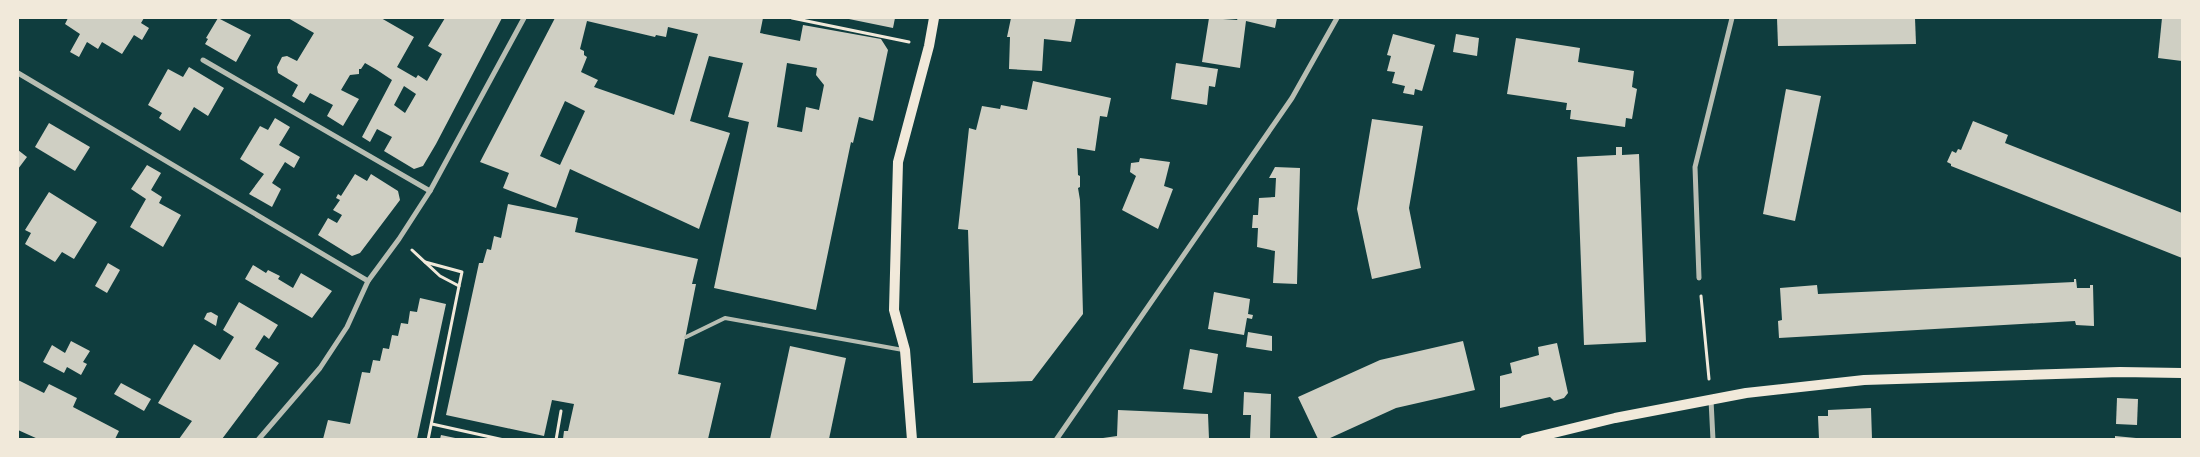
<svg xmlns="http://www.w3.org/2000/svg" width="2200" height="457" viewBox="0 0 2200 457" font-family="'Asap Condensed',sans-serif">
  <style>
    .building { fill: #cfcfc3; fill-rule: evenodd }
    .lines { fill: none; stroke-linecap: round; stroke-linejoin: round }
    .path { stroke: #f1e9da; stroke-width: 3 }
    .service { stroke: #b8beb3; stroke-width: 4 }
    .minor { stroke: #b8beb3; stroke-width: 5 }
    .secondary { stroke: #f1e9da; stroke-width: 10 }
  </style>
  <rect width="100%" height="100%" fill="#0f3d3e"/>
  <g class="building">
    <path d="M68,18H144L141,23L149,28L142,40L134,35L122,54L102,42L98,49L87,42L79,57L70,52L80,34L65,24Z"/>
    <path d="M218,18L251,35L236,62L205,44L208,39L206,38Z"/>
    <path d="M288,18H381L414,37L397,67L416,78L418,75L427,81L442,54L428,46L445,18H502L436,144L423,166L414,169L384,151L392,137L377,129L370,142L362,137L392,80L377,70L365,63L361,69H359V74L350,75L341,90L359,99L343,126L327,116L333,105L310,93L304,103L292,96L298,85L278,73L277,67L282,57L287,56L297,61L314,33ZM404,86L416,94L405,113L394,105Z"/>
    <path d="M555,18H763L760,33L800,41L803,25L881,39L888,50L873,121L859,117L853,143L851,142L816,310L714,288L749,122L728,117L743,63L709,56L690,121L730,133L699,229L570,169L556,208L503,188L509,173L480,162ZM587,21L655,37L656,35L666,37L668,27L698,34L674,115L594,87L598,80L581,72L587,57L584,55V51L580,49ZM787,63L817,68L816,75L824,85L819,110L806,107L802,132L777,127ZM565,101L585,111L560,165L540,156Z"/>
    <path d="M844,18H895L893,28Z"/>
    <path d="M1011,18H1076L1071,42L1044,39L1042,71L1009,69L1010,37H1007Z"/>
    <path d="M1209,18L1237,20L1238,18H1277L1275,28L1246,21L1240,68L1202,62Z"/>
    <path d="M1777,18H1915L1916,44L1778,46Z"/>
    <path d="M2162,18H2182V61L2158,58Z"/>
    <path d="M1393,34L1435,45L1422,91L1415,89L1414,95L1403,93L1405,86L1392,83L1395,72L1387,71L1391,56L1387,55Z"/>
    <path d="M1456,34L1479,38L1477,56L1453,52Z"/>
    <path d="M1516,38L1580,48L1578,62L1634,71L1632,87L1637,89L1632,119L1626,118L1625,127L1570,119L1571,110H1566L1567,103L1507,94Z"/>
    <path d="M1176,63L1218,69L1215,87L1209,86L1207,105L1171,99Z"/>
    <path d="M189,67L224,88L208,116L194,107L180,131L159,118L162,113L148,105L168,69L183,77Z"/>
    <path d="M1033,81L1111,98L1107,117L1100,116L1095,151L1077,148L1078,175L1080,176V187L1078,188L1080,200L1083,314L1032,381L973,383L968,230L958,229L969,128L976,130L982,106L1000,109L1001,105L1027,110Z"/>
    <path d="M1786,89L1821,96L1795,221L1763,214Z"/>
    <path d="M275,118L290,127L279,145L300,157L294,168L285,162L272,183L281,189L272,207L249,194L264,174L240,159L260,126L268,130Z"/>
    <path d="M1372,119L1423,126L1409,208L1421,268L1372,279L1357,209Z"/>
    <path d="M1973,121L2008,135L2005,143L2182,213V258L1951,166V164L1947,162L1952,151L1956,153L1958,149L1961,150Z"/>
    <path d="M49,123L90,147L75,171L35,147Z"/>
    <path d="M1616,147H1622V155L1639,154L1646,342L1584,345L1577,157L1616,155Z"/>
    <path d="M18,150L27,157L18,169Z"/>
    <path d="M1140,158L1170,162L1164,186L1173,189L1158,229L1122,210L1136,176L1130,172L1131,163L1139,162Z"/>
    <path d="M147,165L161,173L151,190L162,197L159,203L181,215L163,247L130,227L146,199L131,189Z"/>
    <path d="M1275,167L1300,168L1297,284L1273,283L1275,251L1257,247L1258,228H1252L1253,215H1258L1259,198L1275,197L1276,178H1269Z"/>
    <path d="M355,174L367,181L371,174L398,191L400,200L360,253L352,256L318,235L328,218L337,223L342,215L333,210L340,200L336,198L338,194L341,196Z"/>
    <path d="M49,192L97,222L74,259L62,252L55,262L25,244L31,233L25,230Z"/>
    <path d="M508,204L578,218L575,232L698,259L692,284H696L678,374L721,383L708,439H563L564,431H568L574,404L552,400L544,436L446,415L479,263H483L487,249L491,250L494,236L501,238Z"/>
    <path d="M108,263L120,270L107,293L95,286Z"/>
    <path d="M253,265L266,273L268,270L280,276L278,279L293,288L301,273L332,291L312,318L245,279Z"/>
    <path d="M2074,279H2076L2077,288H2090V285H2093L2094,326L2076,325L2075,321L1779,338L1778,321L1782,320L1780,288L1817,285L1818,294L2074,282Z"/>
    <path d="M1214,292L1250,299L1248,314L1253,315L1252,319L1247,318L1244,335L1208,329Z"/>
    <path d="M420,298L446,304L417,439H323L328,420L350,424L362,372L370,373L373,360L380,361L383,348L389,349L392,335L398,336L401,323L408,324L410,311L417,312Z"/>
    <path d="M239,302L278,325L269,339L264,335L255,349L279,363L222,439H179L192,421L158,403L194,344L220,360L234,337L223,330Z"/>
    <path d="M211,312L218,316L216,326L204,319L207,313Z"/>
    <path d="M1248,332L1272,336V351L1246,347Z"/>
    <path d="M71,341L90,351L83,362L87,364L81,375L67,367L64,373L43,362L52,345L65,353Z"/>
    <path d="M1463,341L1475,390L1396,408L1328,439H1318L1298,397L1380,360Z"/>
    <path d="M1557,343L1568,393L1564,398L1554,401L1550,397L1500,408V376L1512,373L1510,363L1539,355L1538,347Z"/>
    <path d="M790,346L846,358L829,439H770Z"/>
    <path d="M1190,349L1218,354L1212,393L1183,389Z"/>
    <path d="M18,380L44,393L49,384L77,398L73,407L119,431L115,439H38L18,430Z"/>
    <path d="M121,383L151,399L144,411L114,394Z"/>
    <path d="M1244,392L1271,394L1270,439H1250L1251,415H1243Z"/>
    <path d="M2117,398L2138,399L2137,425L2116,424Z"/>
    <path d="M1871,408L1872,439H1819L1818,416H1828V410Z"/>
    <path d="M1118,410L1208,414L1209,439H1103V438L1117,436Z"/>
    <path d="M441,435L460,439H440Z"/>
    <path d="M2115,436L2136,438V439H2115Z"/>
  </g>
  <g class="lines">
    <g class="path">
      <path d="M792,18L909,42"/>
      <path d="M412,250L440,276L459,286L428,440"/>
      <path d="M425,262L462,272L459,286"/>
      <path d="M1701,296L1709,379"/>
      <path d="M432,424L504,440"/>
      <path d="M556,440L561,411"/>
    </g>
    <path class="service" d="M686,337L725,318L903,350"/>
    <g class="minor">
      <path d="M203,60L430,191"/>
      <path d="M18,73L368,281"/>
      <path d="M1699,278L1695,167L1732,18"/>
      <path d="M1711,400L1713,440"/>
      <path d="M258,440L320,368L347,327L368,281L399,239L430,191L524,18"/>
      <path d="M1056,440L1292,98L1337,18"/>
    </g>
    <g class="secondary">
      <path d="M912,440L905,350L894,310L898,162L929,46L934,18"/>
      <path d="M1525,440L1615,418L1746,393L1864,380L2120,372L2182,373"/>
    </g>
  </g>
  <rect width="2200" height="457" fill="none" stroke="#f1e9da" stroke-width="38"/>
</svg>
